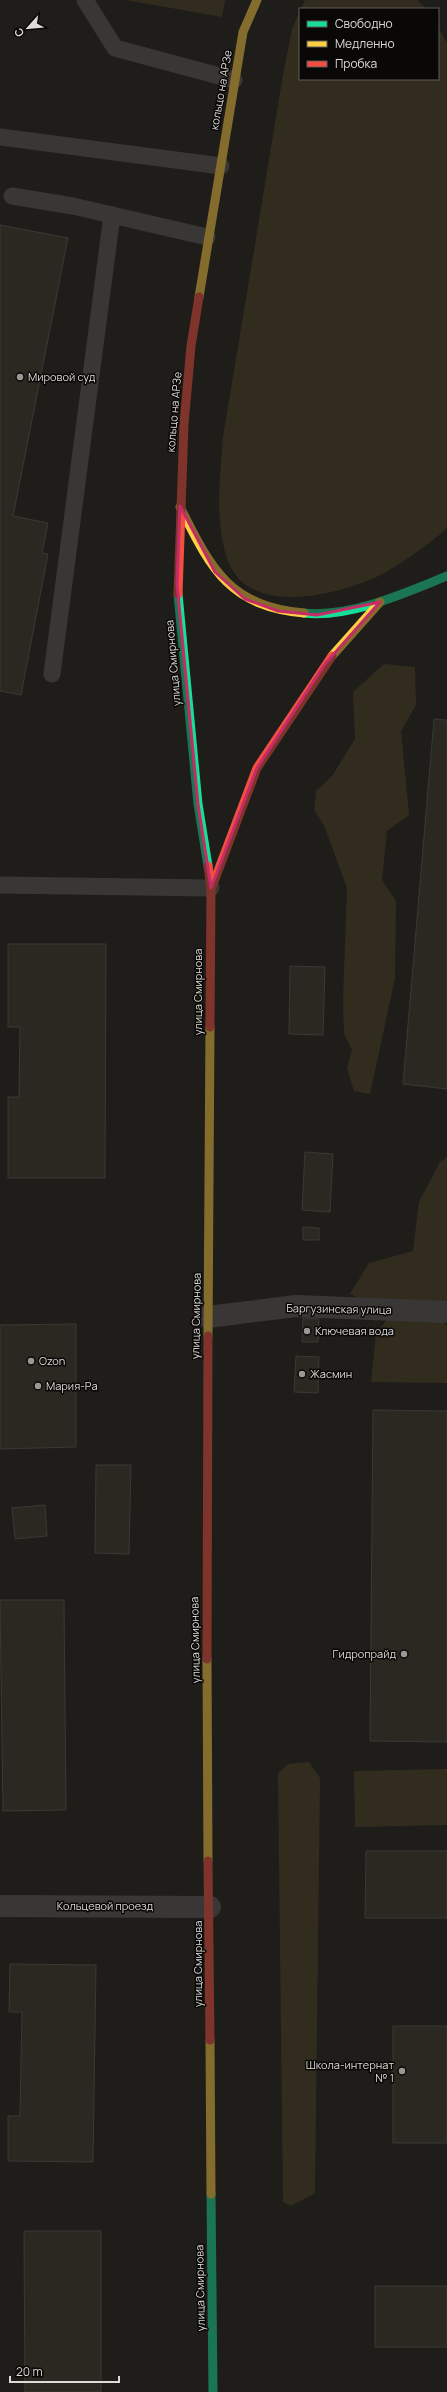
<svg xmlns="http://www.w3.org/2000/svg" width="447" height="2392" viewBox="0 0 447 2392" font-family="Manrope,sans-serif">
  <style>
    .green { fill: #493f25 }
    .building { fill: #3a372b; stroke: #5c5a58 }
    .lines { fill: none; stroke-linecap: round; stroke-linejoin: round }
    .lane { stroke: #5a5857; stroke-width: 17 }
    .street { stroke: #5a5857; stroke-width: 22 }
    .fast { stroke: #16e098; stroke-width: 9 }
    .slow { stroke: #ffcf43; stroke-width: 9 }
    .jam { stroke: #f24e42; stroke-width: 9 }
    .marked { fill: none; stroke: #c52c67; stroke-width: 3; stroke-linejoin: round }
    .poi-dot { fill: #9a9895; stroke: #090806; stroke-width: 1.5 }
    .labels { text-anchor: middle; stroke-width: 3; stroke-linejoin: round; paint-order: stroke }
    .street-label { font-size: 11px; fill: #dcdbd7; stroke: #090806 }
    .poi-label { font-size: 11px; fill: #dcdbd7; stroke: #090806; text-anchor: start }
  </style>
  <rect width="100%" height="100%" fill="#1f1d1a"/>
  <g class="green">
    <path d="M126,0H225L222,17Z"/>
    <path d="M305,0H417L426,9H301Z"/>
    <path d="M300,11V79H438V27L447,43V528C433,542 390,572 372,579C331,596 249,616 228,561C214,522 220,477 223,437L283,75L292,29Z"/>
    <path d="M384,664L415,667L416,705L401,731L409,815L387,831L382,880L396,901L395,978L370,1094L354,1091L347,1068L352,1050L344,1034L343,1000L347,888L324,825L314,810L316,791L332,776L355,739L353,692Z"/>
    <path d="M447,1157V1303L369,1302L350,1294L369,1263L413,1251L419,1202L440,1162Z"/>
    <path d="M388,1318L441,1320L447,1326V1383L371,1382L376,1334Z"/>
    <path d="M309,1762L320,1778L315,2193L291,2206L283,2202L278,1773L288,1764Z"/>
    <path d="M447,1769V1825L355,1827L354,1771Z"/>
  </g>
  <g class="building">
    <path d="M0,225L68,238L13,516L48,523L42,553L48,554L21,695L0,691Z"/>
    <path d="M434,719L447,720V1089L403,1084Z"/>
    <path d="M8,944H106L105,1178H8V1097H19L20,1027H8Z"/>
    <path d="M290,966L325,967L323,1035L289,1034Z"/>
    <path d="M305,1152L333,1154L330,1212L302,1210Z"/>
    <path d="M303,1227L319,1228V1240H303Z"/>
    <path d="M303,1318L319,1319L318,1342H302Z"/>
    <path d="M76,1324V1447L0,1449V1325Z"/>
    <path d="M296,1356L319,1357L318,1393L294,1392Z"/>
    <path d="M373,1410L447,1411V1742L370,1741Z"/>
    <path d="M96,1465H131L129,1554L95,1553Z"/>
    <path d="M45,1505L47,1536L15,1539L12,1508Z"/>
    <path d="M0,1600H64L66,1810L3,1811Z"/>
    <path d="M366,1851H447V1918H365Z"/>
    <path d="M10,1964L96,1965L93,2162L8,2161V2116H20L22,2012H9Z"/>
    <rect x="393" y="2026" width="54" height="117"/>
    <path d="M24,2231H101V2392H25Z"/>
    <rect x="375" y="2286" width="72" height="61"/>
  </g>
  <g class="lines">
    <g class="lane">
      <path d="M85,0L115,48L234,80"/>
      <path d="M0,137L221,166"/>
      <path d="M12,196L73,206L207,237"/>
      <path d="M52,674L112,215"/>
      <path d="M0,885L211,888"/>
    </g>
    <g class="street">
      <path d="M208,1317L296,1306L447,1312"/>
      <path d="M0,1906L210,1907"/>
    </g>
    <g class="fast">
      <path d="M178,594L198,804L208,866"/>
      <path d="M304,613C350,618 405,593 447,576"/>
      <path d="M211,2194L213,2392"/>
    </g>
    <g class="slow">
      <path d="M199,297L243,32L257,0"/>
      <path d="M180,507C211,568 228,606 304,613"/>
      <path d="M332,656L380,602"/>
      <path d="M208,1336L210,1027"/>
      <path d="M207,1659L208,1861"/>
      <path d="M210,2040L211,2194"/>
    </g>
    <g class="jam">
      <path d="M178,594L184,424L191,346L199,297"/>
      <path d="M208,866L211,888L210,1027"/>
      <path d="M212,887L257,768L332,656"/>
      <path d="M207,1659L208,1336"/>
      <path d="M208,1861L210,2040"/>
    </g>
  </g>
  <path d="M0 0H447V2392H0ZM180,506L215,572L245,599L278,611L317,615L380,602L325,664L257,768L211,888L198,804L177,584Z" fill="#1f1d1a" fill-opacity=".55" fill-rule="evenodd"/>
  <path class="marked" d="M180,506L215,572L245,599L278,611L317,615L380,602L325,664L257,768L211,888L198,804L177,584Z"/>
  <g class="poi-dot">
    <circle cx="20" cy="377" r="4"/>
    <circle cx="307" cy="1331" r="4"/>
    <circle cx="31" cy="1361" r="4"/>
    <circle cx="302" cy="1374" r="4"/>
    <circle cx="38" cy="1386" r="4"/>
    <circle cx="404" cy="1654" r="4"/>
    <circle cx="402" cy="2071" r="4"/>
  </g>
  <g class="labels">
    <g class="street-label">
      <text transform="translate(221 90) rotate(-80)" y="4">кольцо на АРЗе</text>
      <text transform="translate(174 412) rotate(-85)" y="4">кольцо на АРЗе</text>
      <text transform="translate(173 663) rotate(-95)" y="4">улица Смирнова</text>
      <text transform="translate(198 992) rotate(-90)" y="4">улица Смирнова</text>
      <text transform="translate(339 1309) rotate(1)" y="4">Баргузинская улица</text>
      <text transform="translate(196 1316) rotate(-89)" y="4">улица Смирнова</text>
      <text transform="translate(195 1640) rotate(-91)" y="4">улица Смирнова</text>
      <text x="105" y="1910">Кольцевой проезд</text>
      <text transform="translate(198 1964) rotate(-90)" y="4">улица Смирнова</text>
      <text transform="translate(200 2288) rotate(-91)" y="4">улица Смирнова</text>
    </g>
    <g class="poi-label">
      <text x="28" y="381">Мировой суд</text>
      <text x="315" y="1335">Ключевая вода</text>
      <text x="39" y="1365">Ozon</text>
      <text x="310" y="1378">Жасмин</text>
      <text x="46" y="1390">Мария-Ра</text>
      <text x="396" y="1658" text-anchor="end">Гидропрайд</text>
      <text x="394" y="2069" text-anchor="end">Школа-интернат<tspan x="394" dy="13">№ 1</tspan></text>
    </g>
  </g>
  <rect x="299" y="8" width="140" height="72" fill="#090806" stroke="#5d5c5a"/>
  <rect x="307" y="21" width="20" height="6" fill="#16e098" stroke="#5d5c5a"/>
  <text x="335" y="28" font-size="12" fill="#dcdbd7">Свободно</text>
  <rect x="307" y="41" width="20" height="6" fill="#ffcf43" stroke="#5d5c5a"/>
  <text x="335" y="48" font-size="12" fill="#dcdbd7">Медленно</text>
  <rect x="307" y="61" width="20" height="6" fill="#f24e42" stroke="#5d5c5a"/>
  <text x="335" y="68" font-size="12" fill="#dcdbd7">Пробка</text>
  <g transform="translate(28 28) rotate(243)" stroke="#090806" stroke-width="3" paint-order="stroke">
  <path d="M0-3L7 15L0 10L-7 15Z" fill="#dcdbd7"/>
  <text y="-6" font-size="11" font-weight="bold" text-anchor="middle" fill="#dcdbd7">С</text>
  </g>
  <path d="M10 2376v6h109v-6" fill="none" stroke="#dcdbd7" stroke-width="2"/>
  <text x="16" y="2376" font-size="12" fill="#dcdbd7" stroke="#090806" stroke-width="3" paint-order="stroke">20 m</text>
</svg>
